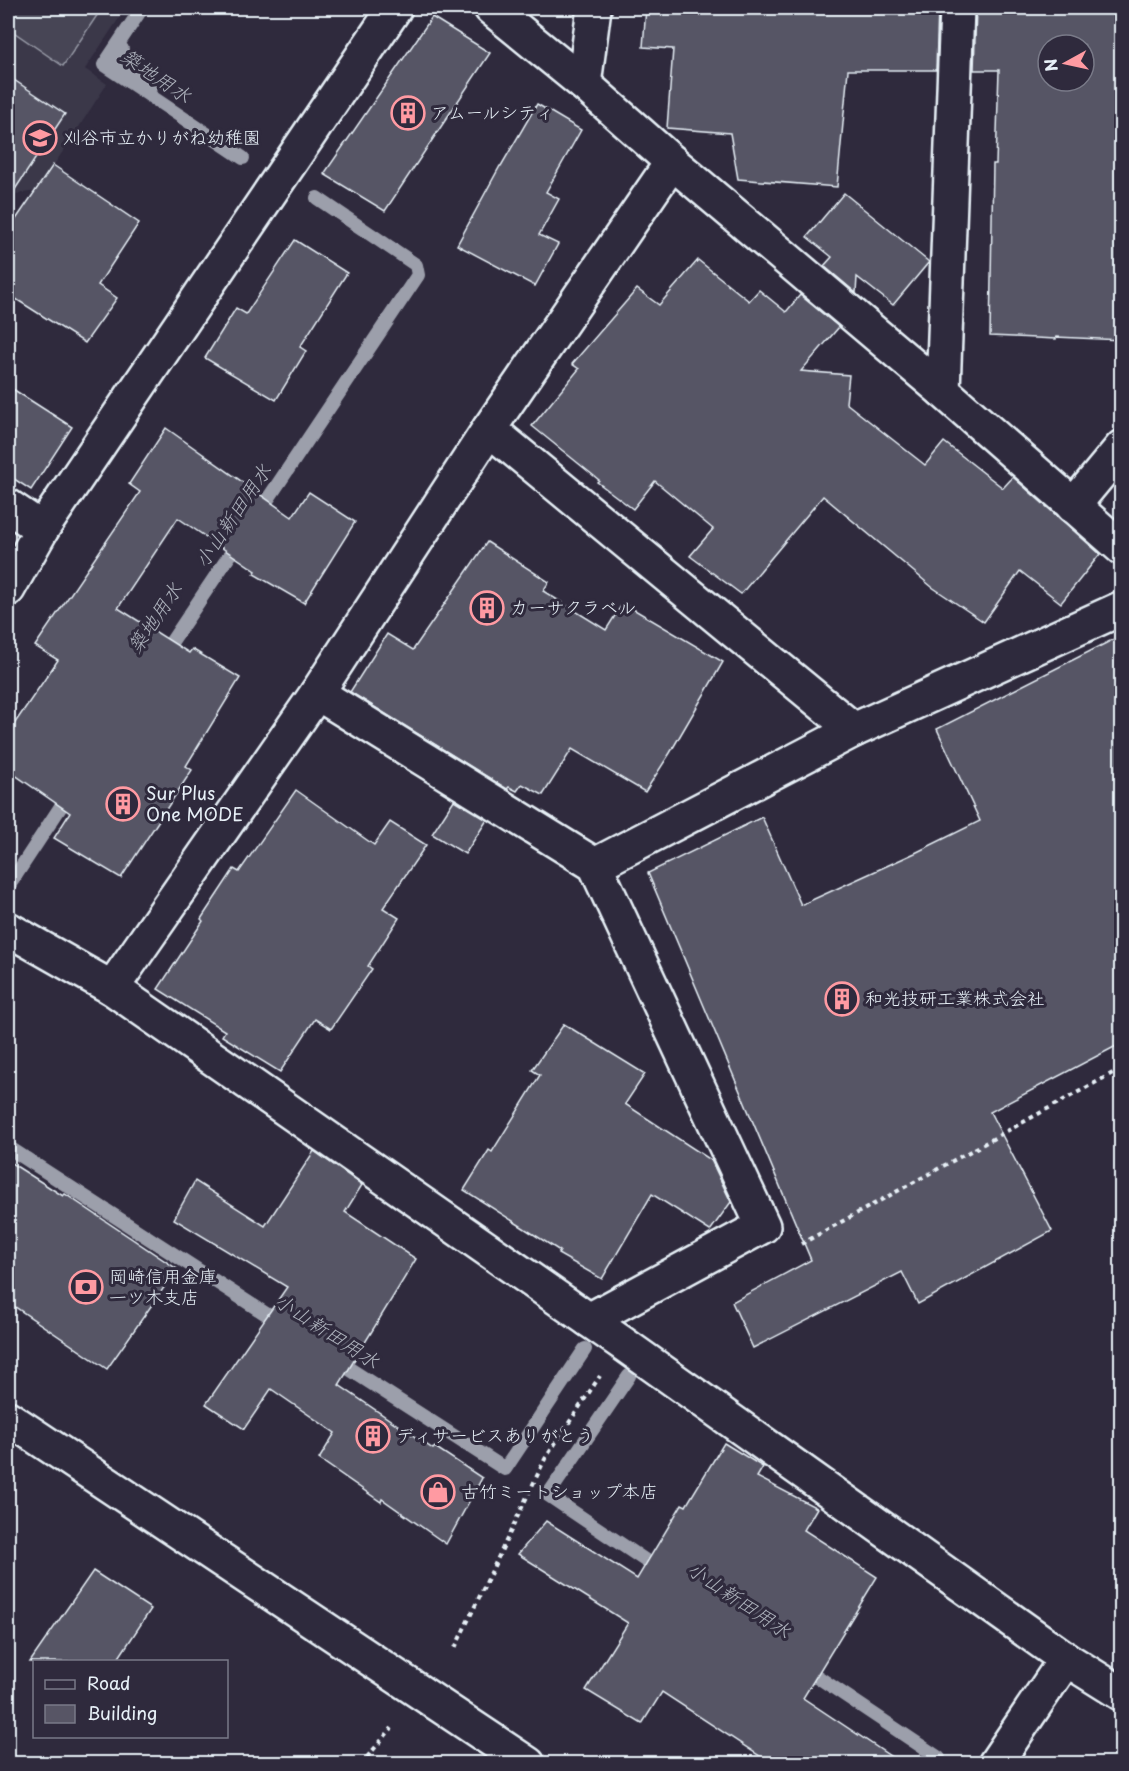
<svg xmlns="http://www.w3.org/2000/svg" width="1129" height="1771" viewBox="0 0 1129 1771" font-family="'Playpen Sans','Klee One',sans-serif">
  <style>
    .built { fill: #3b3749 }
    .green { fill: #464455; stroke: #979aa6; stroke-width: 1.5 }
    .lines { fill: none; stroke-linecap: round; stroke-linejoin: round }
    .stream { stroke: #9c9fab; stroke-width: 14 }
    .building { fill: #575565; stroke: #e8f1f8; stroke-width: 1.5; fill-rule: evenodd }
    .street-casing { stroke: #e8f1f8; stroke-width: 38 }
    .secondary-casing { stroke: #e8f1f8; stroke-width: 38 }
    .path { stroke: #e8f1f8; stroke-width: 4; stroke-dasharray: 4.5 4.5; stroke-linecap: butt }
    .street { stroke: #2f2a3d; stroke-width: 33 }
    .secondary { stroke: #2f2a3d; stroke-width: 33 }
    .labels { text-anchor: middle; stroke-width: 6; stroke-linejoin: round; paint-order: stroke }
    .poi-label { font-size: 18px; fill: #e8f1f8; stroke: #2f2a3d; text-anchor: start }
    .water-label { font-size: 20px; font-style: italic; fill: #afb4be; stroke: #2f2a3d }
  </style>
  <rect width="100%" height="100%" fill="#2f2a3d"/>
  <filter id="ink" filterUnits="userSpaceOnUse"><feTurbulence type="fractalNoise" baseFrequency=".0167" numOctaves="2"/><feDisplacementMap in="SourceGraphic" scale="12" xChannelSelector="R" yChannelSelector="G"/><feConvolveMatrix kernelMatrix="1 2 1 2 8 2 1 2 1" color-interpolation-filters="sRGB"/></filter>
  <g filter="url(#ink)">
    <path class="built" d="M8,8H126L85,69L107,84L37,191L8,195Z"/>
    <path class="green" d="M8,8H102L63,66L8,28Z"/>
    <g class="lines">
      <g class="stream">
        <path d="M142,8L104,65L243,158"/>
        <path d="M122,49L114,60L152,86"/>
        <path d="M258,514L418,275L416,265L317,198"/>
        <path d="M162,656L240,540"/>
        <path d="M8,887L71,791"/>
        <path d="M8,1147L283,1325"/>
        <path d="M334,1359L505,1469L585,1349"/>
        <path d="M629,1376L548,1495L661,1571"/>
        <path d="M803,1667L939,1758"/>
      </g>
    </g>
    <g class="building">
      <path d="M646,8H938L936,70H848L837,187L738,179L730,133L667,128L673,49L643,47Z"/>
      <path d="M976,8H1122V340L1056,337V339L990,336L993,164H996L999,70H974ZM1048,45H1084V81H1048Z"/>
      <path d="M432,17L490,53L385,211L324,174Z"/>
      <path d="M8,76L65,114L8,200Z"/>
      <path d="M537,104L581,130L546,192L559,199L539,235L558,244L535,286L457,245L500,166H501Z"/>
      <path d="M53,165L139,223L98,285L117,298L85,343L8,294V231Z"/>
      <path d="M844,193L929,262L893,305L857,277L856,293L824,266L832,257L807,237Z"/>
      <path d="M295,240L347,273L300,347L306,351L276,400L205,358L236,308L246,314Z"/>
      <path d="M698,260L749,301L759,290L786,312L800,295L839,327L801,371L849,375L846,403L925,465L944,442L1003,488L1013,477L1100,554L1061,603L1020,571L984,622L932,587L823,496L741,594L690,556L713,529L655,481L633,509L597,482L599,480L532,426L579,369L572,364L637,289L659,305Z"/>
      <path d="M8,386L72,427L31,490L8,475Z"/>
      <path d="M166,428L292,517L309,492L355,522L304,603L254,574L256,571L178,518L118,608L189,653L192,649L240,678L186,766L192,770L121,878L54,838L70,813L8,770V733L58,660L35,646L140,492L129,484Z"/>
      <path d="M487,542L549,582L543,591L606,630L623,603L723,662L670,753L645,792L572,749L543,795L522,784L517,791L509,787L507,789L350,692L387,634L413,650Z"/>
      <path d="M1122,635V1043L990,1112L1052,1231L918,1304L902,1272L753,1348L732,1302L811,1260L648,873L762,817L801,905L915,853L980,821L937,729Z"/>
      <path d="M296,790L374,845L390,822L426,845L383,908L399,918L368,966L372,969L331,1029L315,1019L280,1072L222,1036L225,1031L158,989L203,921L201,919L234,869L239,872Z"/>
      <path d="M454,800L487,820L465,854L432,834Z"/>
      <path d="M564,1024L645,1074L625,1104L711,1160L731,1202L710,1231L652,1194L602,1279L558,1254L560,1251L464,1190L489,1150L492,1152L540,1075L532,1070Z"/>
      <path d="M314,1151L362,1185L345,1212L416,1259L339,1385L433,1449L435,1447L482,1478L446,1544L382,1499L381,1502L319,1459L335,1433L271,1389L244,1429L206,1404L287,1287L174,1219L195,1181L265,1226Z"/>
      <path d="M8,1161L63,1196L65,1194L177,1269L107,1369L8,1302Z"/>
      <path d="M724,1443L763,1467L757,1477L817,1508L804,1530L877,1577L803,1698L902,1764H772L662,1692L642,1724L586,1690L628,1623L518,1554L546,1521L637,1579L682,1504L686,1506Z"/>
      <path d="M93,1571L151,1609L116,1662H30Z"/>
    </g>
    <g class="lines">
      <defs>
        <g id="street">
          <path d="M491,8L584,84L672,162L943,391L1122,548"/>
          <path d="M584,84L594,8"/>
          <path d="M943,391L957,8"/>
          <path d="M489,429L854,730"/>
          <path d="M8,506L42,529"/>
          <path d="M1073,506L1122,447"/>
          <path d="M8,589L42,529L395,8"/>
          <path d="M317,693L595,865L763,1226L589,1320"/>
          <path d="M595,865L854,730L1122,608"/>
          <path d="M8,929L112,988L622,1343L1066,1659L1122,1694"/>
          <path d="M112,988L317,693L489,429L672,162"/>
          <path d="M995,1764L1066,1659"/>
        </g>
        <path id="secondary" d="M8,1418L528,1764"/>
      </defs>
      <use href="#street" class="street-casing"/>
      <use href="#secondary" class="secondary-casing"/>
      <g class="path">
        <path d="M801,1244L1122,1068"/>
        <path d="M455,1648L545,1459L600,1376"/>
        <path d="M361,1764L392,1728"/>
      </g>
      <use href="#street" class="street"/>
      <use href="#secondary" class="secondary"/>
    </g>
  </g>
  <defs>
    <symbol id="building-ring" viewBox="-11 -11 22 22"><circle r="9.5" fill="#2f2a3d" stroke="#ff9aa2" stroke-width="1.5"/><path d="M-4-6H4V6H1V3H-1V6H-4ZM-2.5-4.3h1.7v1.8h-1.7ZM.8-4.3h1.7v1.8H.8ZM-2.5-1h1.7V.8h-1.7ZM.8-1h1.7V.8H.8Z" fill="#ff9aa2"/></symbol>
    <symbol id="school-ring" viewBox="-11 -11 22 22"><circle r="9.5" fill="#2f2a3d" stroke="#ff9aa2" stroke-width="1.5"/><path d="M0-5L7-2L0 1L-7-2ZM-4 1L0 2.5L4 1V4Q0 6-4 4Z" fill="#ff9aa2"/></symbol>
    <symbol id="bank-ring" viewBox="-11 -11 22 22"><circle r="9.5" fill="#2f2a3d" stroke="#ff9aa2" stroke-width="1.5"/><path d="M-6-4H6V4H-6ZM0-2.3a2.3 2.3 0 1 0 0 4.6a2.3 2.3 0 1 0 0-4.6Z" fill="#ff9aa2"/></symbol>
    <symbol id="shop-ring" viewBox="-11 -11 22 22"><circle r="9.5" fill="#2f2a3d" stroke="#ff9aa2" stroke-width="1.5"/><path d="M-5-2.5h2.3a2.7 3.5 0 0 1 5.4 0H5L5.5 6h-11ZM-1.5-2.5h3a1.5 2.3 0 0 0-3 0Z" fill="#ff9aa2"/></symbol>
  </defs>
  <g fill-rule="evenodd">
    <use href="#building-ring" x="389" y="94" width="38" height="38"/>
    <use href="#school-ring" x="21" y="119" width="38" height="38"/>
    <use href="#building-ring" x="468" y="589" width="38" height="38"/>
    <use href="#building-ring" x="104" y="785" width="38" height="38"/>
    <use href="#building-ring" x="823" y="980" width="38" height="38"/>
    <use href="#bank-ring" x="67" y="1268" width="38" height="38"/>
    <use href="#building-ring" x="354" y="1417" width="38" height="38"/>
    <use href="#shop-ring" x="419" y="1473" width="38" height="38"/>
  </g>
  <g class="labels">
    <g class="poi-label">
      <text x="431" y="119">アムールシティ</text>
      <text x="63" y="144">刈谷市立かりがね幼稚園</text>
      <text x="510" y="614">カーサクラベル</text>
      <text x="146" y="800">Sur Plus<tspan x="146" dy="21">One MODE</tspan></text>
      <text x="865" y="1005">和光技研工業株式会社</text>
      <text x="109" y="1283">岡崎信用金庫<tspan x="109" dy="21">一ツ木支店</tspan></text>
      <text x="396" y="1442">ディサービスありがとう</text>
      <text x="461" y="1498">古竹ミートショップ本店</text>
    </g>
    <g class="water-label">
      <text transform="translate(156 76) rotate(34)" y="7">築地用水</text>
      <text transform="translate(233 516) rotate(-56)" y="7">小山新田用水</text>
      <text transform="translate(155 618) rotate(-56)" y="7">築地用水</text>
      <text transform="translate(327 1331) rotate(33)" y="7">小山新田用水</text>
      <text transform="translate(739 1600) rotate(34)" y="7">小山新田用水</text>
    </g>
  </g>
  <rect width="1129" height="1771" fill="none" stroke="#2f2a3d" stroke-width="30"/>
  <rect x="15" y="15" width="1099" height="1741" fill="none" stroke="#e8f1f8" stroke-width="2" filter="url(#ink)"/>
  <rect x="33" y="1660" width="195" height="78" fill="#2f2a3d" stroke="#797a88" stroke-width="1.5"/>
  <rect x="45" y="1680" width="30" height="9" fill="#2f2a3d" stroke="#797a88" stroke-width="1.5"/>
  <text x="87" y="1690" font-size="18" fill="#e8f1f8">Road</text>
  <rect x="45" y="1705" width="30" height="18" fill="#575565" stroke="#797a88" stroke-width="1.5"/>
  <text x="87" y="1720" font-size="18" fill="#e8f1f8">Building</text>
  <g transform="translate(1066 63) rotate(262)"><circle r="28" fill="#2f2a3d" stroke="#797a88" stroke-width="1.5"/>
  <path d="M0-4.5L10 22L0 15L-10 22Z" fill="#ff9aa2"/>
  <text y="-9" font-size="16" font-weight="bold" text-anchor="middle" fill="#e8f1f8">N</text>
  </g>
</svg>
